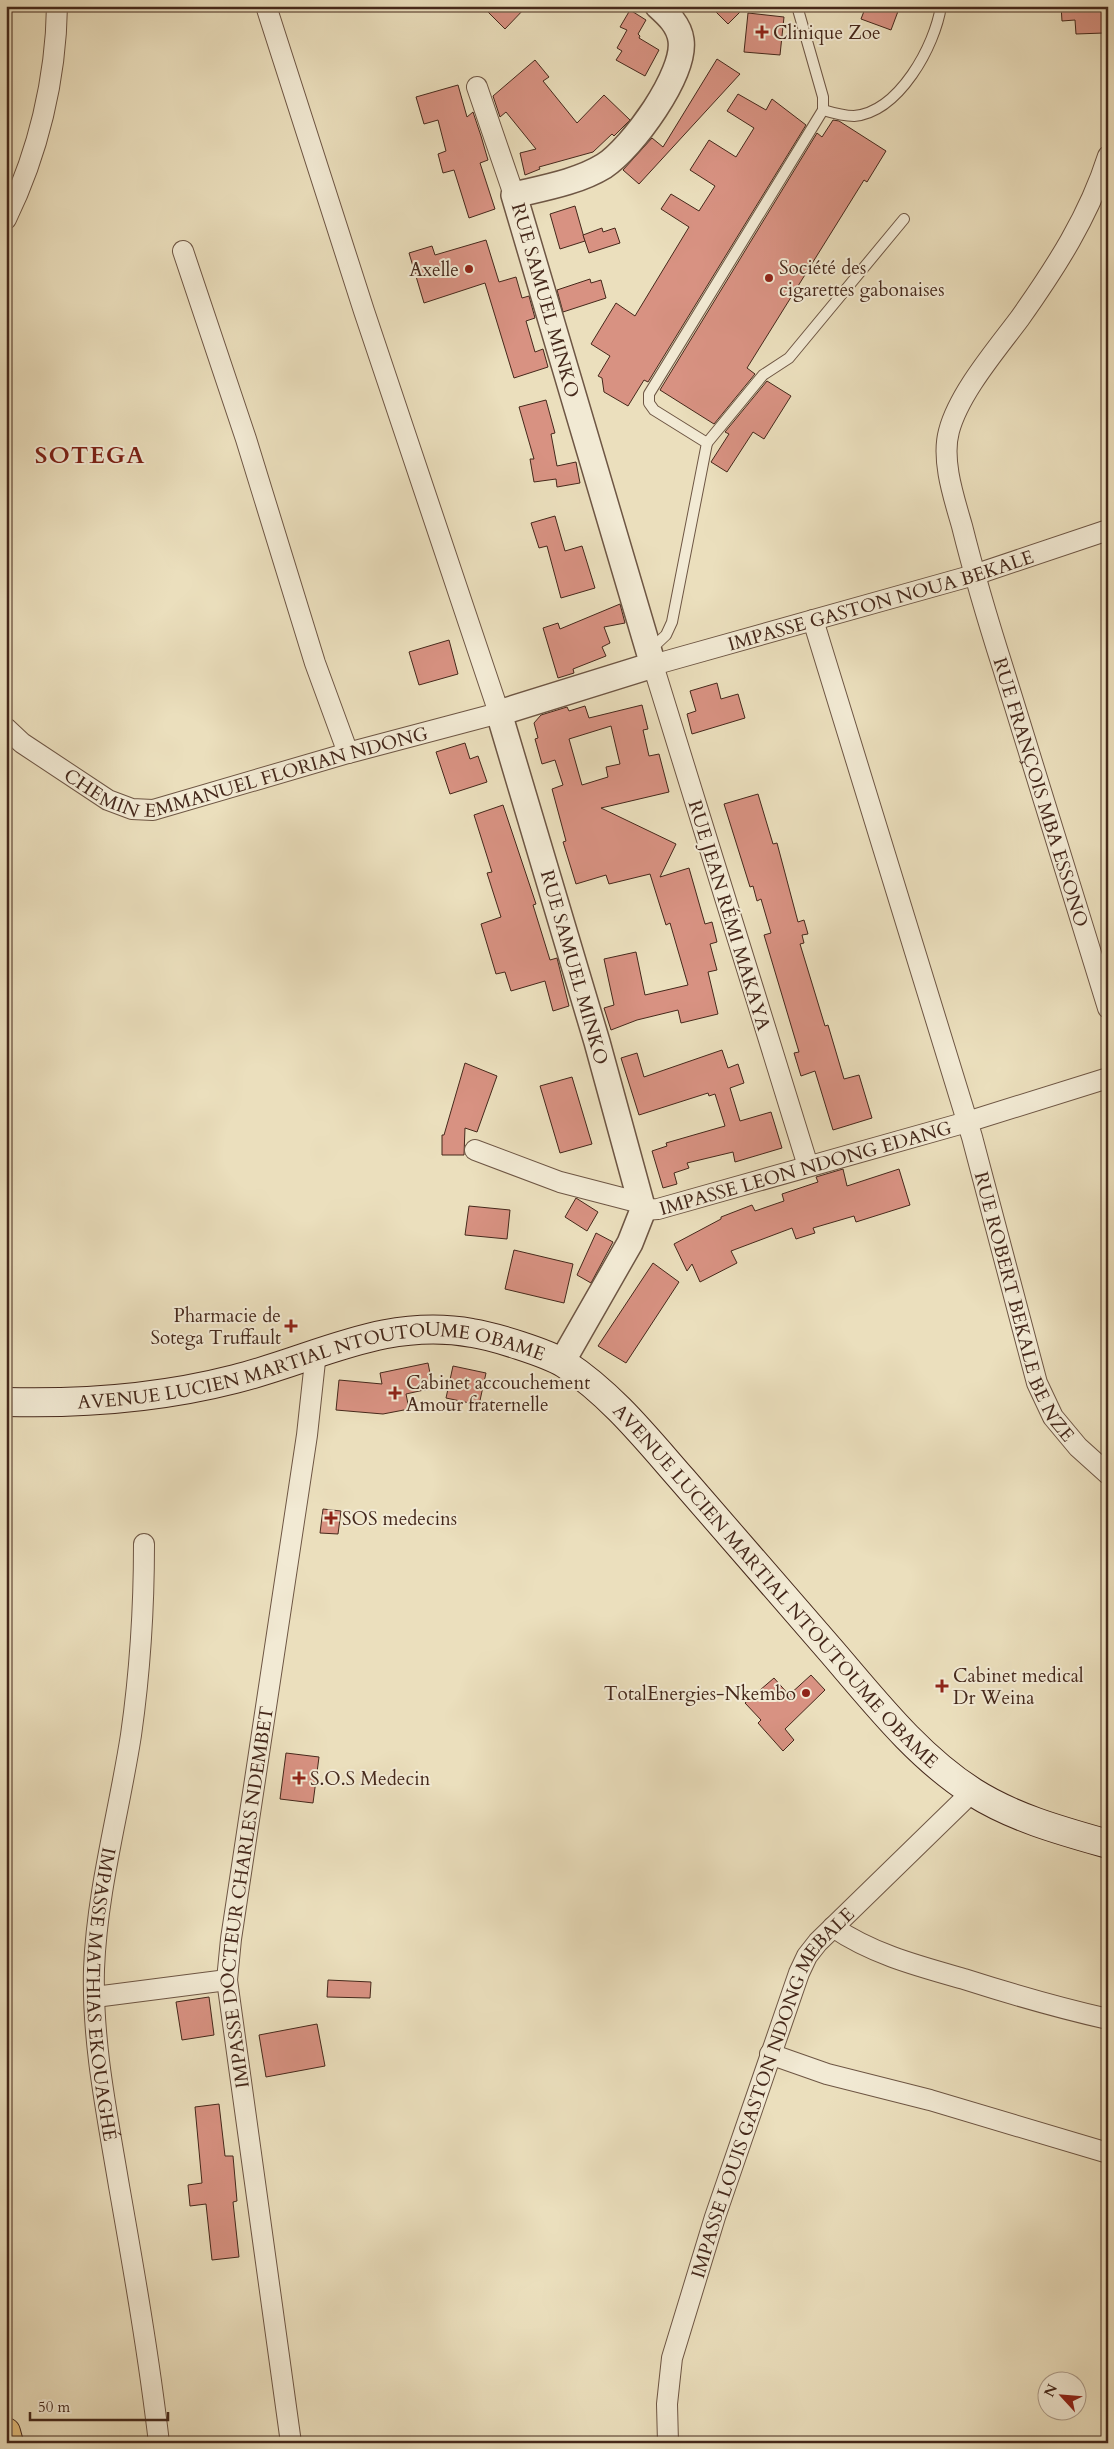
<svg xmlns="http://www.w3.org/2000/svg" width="1114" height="2449" viewBox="0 0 1114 2449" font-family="Cardo,serif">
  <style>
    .building { fill: #d89282; stroke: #45281b; fill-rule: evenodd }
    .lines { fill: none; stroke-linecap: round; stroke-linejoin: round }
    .service-casing { stroke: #6e5644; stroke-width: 12 }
    .minor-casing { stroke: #6e5644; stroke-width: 22 }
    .tertiary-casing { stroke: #6e5644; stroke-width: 28 }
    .secondary-casing { stroke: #45281b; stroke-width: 30 }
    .primary-casing { stroke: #45281b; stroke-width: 30 }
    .service { stroke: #f2ead4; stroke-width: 10 }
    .minor { stroke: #f2ead4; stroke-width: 20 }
    .tertiary { stroke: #f2ead4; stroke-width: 25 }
    .secondary { stroke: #f2ead4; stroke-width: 28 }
    .primary { stroke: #e6c07e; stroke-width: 28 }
    .poi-dot { fill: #8f2418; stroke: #f2ead4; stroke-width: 2 }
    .labels { text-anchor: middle; stroke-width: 4; stroke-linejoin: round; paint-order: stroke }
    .poi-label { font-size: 19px; fill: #45281b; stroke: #f2ead4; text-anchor: start }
    .street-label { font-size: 19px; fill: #45281b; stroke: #f2ead4 }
    .district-label { font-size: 24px; font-weight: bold; letter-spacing: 1px; fill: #7a1f14; stroke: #f2ead4 }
  </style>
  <rect width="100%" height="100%" fill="#ebdfbd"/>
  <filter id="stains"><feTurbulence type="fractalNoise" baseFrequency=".004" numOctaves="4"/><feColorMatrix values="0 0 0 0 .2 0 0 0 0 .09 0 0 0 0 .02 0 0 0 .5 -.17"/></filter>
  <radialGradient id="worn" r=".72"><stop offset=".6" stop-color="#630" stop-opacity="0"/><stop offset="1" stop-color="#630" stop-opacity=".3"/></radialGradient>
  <g class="building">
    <path d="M482,6H527L505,29Z"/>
    <path d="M710,6H746L728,24Z"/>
    <path d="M866,6H900L891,30L861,19Z"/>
    <path d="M1061,6H1108V17H1104V33L1076,34L1075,20L1062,21Z"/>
    <path d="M630,10L646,20L638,34L640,36L639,38L659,50L645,76L616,60L622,51L617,48L627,30L620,27Z"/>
    <path d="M748,13L784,17L780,55L744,52Z"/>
    <path d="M717,59L740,74L639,184L623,170L652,138L663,147Z"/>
    <path d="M535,60L549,77L543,81L577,123L604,95L630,120L614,136L612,134L593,152L539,167L540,169L525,175L520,153L536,149L506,112L500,117L493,96Z"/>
    <path d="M458,85L467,117L473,112L481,136L488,160L480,163L495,209L469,218L454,170L443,173L438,154L446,151L438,120L424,124L416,97Z"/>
    <path d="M738,94L766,110L772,99L806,125L648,382L644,380L628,406L604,392L602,378L598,376L610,356L591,344L616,303L635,316L689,227L661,209L671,194L699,211L715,186L690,170L709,140L736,157L754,128L727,111Z"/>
    <path d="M833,120L839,121L886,151L867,182L864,180L747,368L755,374L714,424L660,390L817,133L822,137Z"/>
    <path d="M575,206L585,241L560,249L550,214Z"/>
    <path d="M602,228L603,232L615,228L620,243L589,253L583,235Z"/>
    <path d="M486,240L499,282L516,277L522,298L529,296L535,318L526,321L535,352L543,349L548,367L514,378L485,283L424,303L409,253L432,246L435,255Z"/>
    <path d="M590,279L591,283L601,280L606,298L563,312L557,290Z"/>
    <path d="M767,381L791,396L764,439L753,432L727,472L711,462L729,434L725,432Z"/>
    <path d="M546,400L555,433L551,434L557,466L576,462L580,483L557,487L556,479L534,482L530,459H534L519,407Z"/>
    <path d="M555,516L565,551L582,546L595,588L561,598L547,546L539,548L531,523Z"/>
    <path d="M620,604L625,623L604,627L610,643L602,647L606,656L573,669L574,673L558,678L543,628L558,623L560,629Z"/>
    <path d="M449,640L458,674L419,685L409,652Z"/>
    <path d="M717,683L721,699L738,694L745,718L692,734L687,714L696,711L690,691Z"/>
    <path d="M642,705L648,729L643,730L649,756L659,754L669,792L601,808L676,844L660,877L689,868L705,924L712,922L717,942L710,944L717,970L708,972L718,1014L681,1023L678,1010L637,1020L611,1030L604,1008L614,1005L604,959L636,952L645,995L688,985L670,923L666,925L650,874L609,884L606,875L576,884L563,842L566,841L552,789L563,785L555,760L542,764L535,739L538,738L534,723L541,715L567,707L569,711L585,706L589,718ZM611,726L620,764L606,767L608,777L582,785L569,739Z"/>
    <path d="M465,743L470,759L478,756L487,782L450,794L436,752Z"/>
    <path d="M758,794L773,844L777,843L798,922L804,920L808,934L802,935L804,943L800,944L825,1026L828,1025L844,1079L859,1075L872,1118L833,1130L815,1071L801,1076L794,1053L799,1052L764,935L771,933L761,899L757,901L753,886L750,887L724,804Z"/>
    <path d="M503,805L536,904L533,905L550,960L557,958L569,1006L553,1011L545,981L511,991L505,972L496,974L481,924L501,917L487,873L492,872L474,815Z"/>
    <path d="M722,1050L728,1068L738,1064L744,1083L730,1088L740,1121L771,1112L782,1148L735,1162L733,1152L687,1163L689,1168L674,1173L677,1184L663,1188L652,1151L667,1146L666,1143L725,1126L715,1094L709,1096L708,1093L639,1115L621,1058L637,1053L644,1077Z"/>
    <path d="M465,1063L497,1076L477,1132L465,1128L464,1155H442V1135H444Z"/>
    <path d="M572,1077L592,1144L560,1153L540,1086Z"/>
    <path d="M843,1169L847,1186L899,1169L910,1205L856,1222L854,1216L813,1228L815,1233L796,1239L792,1228L731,1251L737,1263L700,1282L692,1264L687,1271L674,1244L721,1219V1217L752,1205L755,1211L784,1201L782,1194L818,1182L816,1177Z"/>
    <path d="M576,1198L598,1212L587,1231L565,1217Z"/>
    <path d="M469,1206L510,1210L507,1239L465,1235Z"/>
    <path d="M596,1233L613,1242L591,1283L577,1275Z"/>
    <path d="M514,1250L573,1264L564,1303L505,1289Z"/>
    <path d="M653,1263L679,1282L626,1363L598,1346Z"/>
    <path d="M428,1363L433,1388L406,1394L409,1409L383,1414L336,1410L339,1380L382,1384L380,1373Z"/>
    <path d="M453,1366L486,1373L479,1405L446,1398Z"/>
    <path d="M323,1509L341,1511L338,1534L320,1533Z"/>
    <path d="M811,1675L825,1690L785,1729L794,1740L783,1751L758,1723L761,1720L745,1703L774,1678L789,1695Z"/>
    <path d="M286,1753L319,1757L313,1803L280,1799Z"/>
    <path d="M328,1980L371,1982L370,1998L327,1997Z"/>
    <path d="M209,1997L214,2035L182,2040L176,2002Z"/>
    <path d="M317,2024L325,2066L266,2077L259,2035Z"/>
    <path d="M219,2104L225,2156H233L237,2201L233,2202L239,2257L212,2260L206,2204L190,2206L188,2185L202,2183L195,2107Z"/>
  </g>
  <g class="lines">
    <defs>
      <g id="service">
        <path d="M823,110C833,113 843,116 854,116C899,112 935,46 941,6"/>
        <path d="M707,443L763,375L789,358L904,219"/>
        <path d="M649,651L666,635L672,622L707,443L654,410L649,403V394L823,110V97L797,6"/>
      </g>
      <g id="minor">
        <path d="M477,87L514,195"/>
        <path id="s1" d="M1108,156C1089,216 1056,267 1020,318C997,349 959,393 949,431C941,460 954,498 962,526C974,574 988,621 1003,668C1038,782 1073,895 1108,1008"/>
        <path d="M6,219C38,154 56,79 57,6"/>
        <path d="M183,251L246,439L315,663L348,753"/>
        <path id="s2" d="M813,620L972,1137L1037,1383L1053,1417L1078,1447L1108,1474"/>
        <path id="s3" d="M6,728L22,743L108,800L132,809L153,810L348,753L499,713L364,311L266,6"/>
        <path d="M475,1150L560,1182L641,1203"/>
        <path id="s4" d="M808,1166L653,665L974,575L1108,530"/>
        <path id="s5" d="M643,1210L658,1209L967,1122L1108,1078"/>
        <path id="s6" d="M144,1544C144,1608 140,1672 131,1735C119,1813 97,1890 94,1969C92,2042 107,2114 119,2186C134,2271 149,2357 159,2443"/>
        <path d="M833,1927C872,1954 918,1966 964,1979C1011,1994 1059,2008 1108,2019"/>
        <path d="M95,1997L227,1980"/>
        <path d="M770,2054L827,2074L930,2100L1108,2153"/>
        <path id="s7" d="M291,2443L227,1980L231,1939L307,1435L316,1352"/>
        <path id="s8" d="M668,2443L667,2404L672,2358L715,2217L799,1973L807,1956L818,1942L972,1792"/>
      </g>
      <path id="tertiary" d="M562,1362L630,1243L643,1210L597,1042L499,713L653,665L514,195C543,188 578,182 604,166C632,148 686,74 681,40C679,25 668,15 658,6"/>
      <g id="secondary">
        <path id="s9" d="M6,1402C82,1404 161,1398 235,1379C316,1359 385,1317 472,1333C493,1336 547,1353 565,1364C611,1394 646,1438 682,1479C732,1537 782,1595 833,1653C875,1702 918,1757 973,1792C1014,1818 1062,1831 1108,1844"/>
      </g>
      <path id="primary" d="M6,2432L9,2443"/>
    </defs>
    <use href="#service" class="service-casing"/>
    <use href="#minor" class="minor-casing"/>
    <use href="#tertiary" class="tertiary-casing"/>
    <use href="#secondary" class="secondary-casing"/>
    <use href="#primary" class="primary-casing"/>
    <use href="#service" class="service"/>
    <use href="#minor" class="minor"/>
    <use href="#tertiary" class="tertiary"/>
    <use href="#secondary" class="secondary"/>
    <use href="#primary" class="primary"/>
  </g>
  <g class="poi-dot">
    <path d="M759.5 24.5h5v5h5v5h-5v5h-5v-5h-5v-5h5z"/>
    <circle cx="469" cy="269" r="5"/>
    <circle cx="769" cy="278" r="5"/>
    <path d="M288.5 1318.5h5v5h5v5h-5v5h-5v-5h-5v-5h5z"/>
    <path d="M392.5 1385.5h5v5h5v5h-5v5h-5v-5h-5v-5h5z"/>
    <path d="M328.5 1510.5h5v5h5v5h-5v5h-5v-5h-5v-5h5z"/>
    <path d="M939.5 1678.5h5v5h5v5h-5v5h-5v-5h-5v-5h5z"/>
    <circle cx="806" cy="1693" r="5"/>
    <path d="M296.5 1770.5h5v5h5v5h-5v5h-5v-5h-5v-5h5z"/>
  </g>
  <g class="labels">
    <g class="poi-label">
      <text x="773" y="39">Clinique Zoe</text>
      <text x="779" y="274">Société des<tspan x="779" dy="22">cigarettes gabonaises</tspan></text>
      <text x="459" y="276" text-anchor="end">Axelle</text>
      <text x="281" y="1322" text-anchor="end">Pharmacie de<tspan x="281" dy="22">Sotega Truffault</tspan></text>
      <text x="406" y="1389">Cabinet accouchement<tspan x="406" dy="22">Amour fraternelle</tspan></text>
      <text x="342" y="1525">SOS medecins</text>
      <text x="953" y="1682">Cabinet medical<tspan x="953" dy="22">Dr Weina</tspan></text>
      <text x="796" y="1700" text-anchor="end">TotalEnergies-Nkembo</text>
      <text x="310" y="1785">S.O.S Medecin</text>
    </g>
    <g class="street-label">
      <text transform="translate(546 300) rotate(74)" y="7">RUE SAMUEL MINKO</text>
      <text dy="7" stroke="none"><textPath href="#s4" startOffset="761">IMPASSE GASTON NOUA BEKALE</textPath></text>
      <text dy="7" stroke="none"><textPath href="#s3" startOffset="266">CHEMIN EMMANUEL FLORIAN NDONG</textPath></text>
      <text dy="7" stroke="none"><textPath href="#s1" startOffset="694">RUE FRANÇOIS MBA ESSONO</textPath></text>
      <text transform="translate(730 915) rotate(73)" y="7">RUE JEAN RÉMI MAKAYA</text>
      <text transform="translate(575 967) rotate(74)" y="7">RUE SAMUEL MINKO</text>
      <text dy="7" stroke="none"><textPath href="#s5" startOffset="168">IMPASSE LEON NDONG EDANG</textPath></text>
      <text dy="7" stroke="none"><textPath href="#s2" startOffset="719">RUE ROBERT BEKALE BE NZE</textPath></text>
      <text dy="7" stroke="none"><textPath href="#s9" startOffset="311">AVENUE LUCIEN MARTIAL NTOUTOUME OBAME</textPath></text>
      <text dy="7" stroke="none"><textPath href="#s9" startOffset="880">AVENUE LUCIEN MARTIAL NTOUTOUME OBAME</textPath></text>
      <text dy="7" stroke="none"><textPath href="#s7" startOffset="551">IMPASSE DOCTEUR CHARLES NDEMBET</textPath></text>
      <text dy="7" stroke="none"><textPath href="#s6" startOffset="454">IMPASSE MATHIAS EKOUAGHÉ</textPath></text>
      <text dy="7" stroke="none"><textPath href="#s8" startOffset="371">IMPASSE LOUIS GASTON NDONG MEBALE</textPath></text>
    </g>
    <g class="district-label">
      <text x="90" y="463">SOTEGA</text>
    </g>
  </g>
  <rect width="1114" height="2449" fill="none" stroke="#ebdfbd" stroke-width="25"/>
  <rect x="8" y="8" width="1099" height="2434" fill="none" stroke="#45281b" stroke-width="2.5"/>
  <rect x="12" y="12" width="1089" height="2424" fill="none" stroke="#45281b"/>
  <g transform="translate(1062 2396) rotate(296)"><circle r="24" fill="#f2ead4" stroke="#ad9c8a"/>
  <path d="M0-4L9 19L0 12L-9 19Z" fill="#8f2418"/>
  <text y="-8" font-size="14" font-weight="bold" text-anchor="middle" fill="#45281b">N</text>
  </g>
  <path d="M30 2412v8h138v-8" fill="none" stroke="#45281b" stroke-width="2.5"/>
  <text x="38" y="2412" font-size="15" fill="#45281b" stroke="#f2ead4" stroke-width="4" paint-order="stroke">50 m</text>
  <rect width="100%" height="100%" filter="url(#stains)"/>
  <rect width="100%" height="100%" fill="url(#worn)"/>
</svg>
